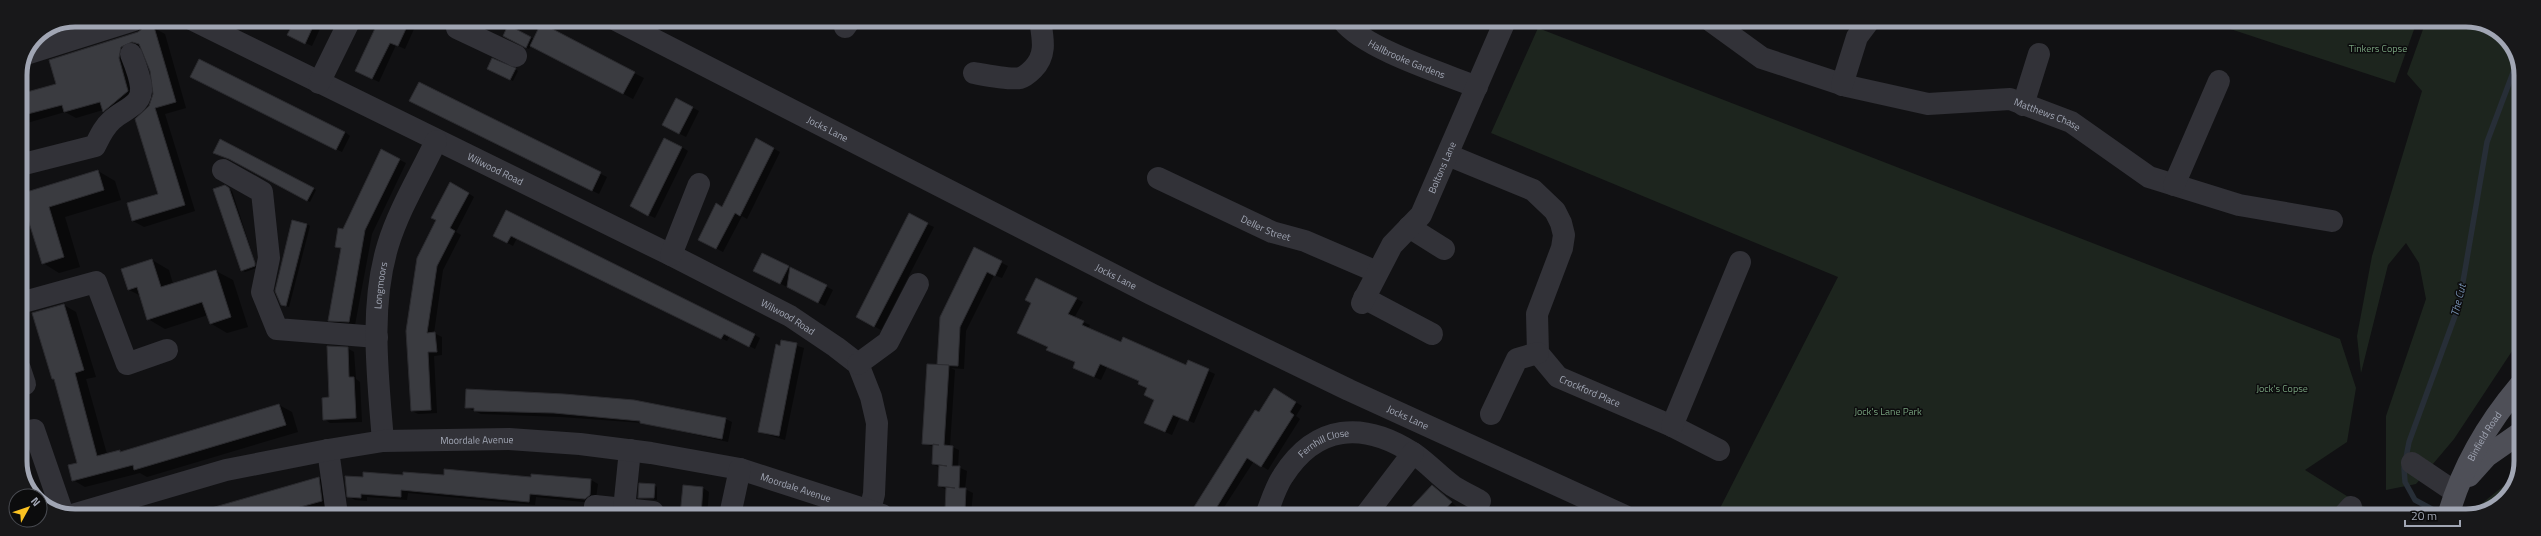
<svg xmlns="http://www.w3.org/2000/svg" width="2541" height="536" viewBox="0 0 2541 536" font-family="'Titillium Web',sans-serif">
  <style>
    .green { fill: #1d251e }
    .shadow { fill: #0007 }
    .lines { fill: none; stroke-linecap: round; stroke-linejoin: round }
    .stream { stroke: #272e37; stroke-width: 5.5 }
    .building { fill: #3a3b40; stroke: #2b2b2f }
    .minor { stroke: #323238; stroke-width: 22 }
    .major { stroke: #4e4f57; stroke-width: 22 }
    .labels { text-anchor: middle; stroke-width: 3; stroke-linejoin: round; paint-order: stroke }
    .park-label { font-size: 10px; fill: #77a07d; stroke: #0c0c0d }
    .street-label { font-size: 10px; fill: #a1a6b4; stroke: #0c0c0d }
    .water-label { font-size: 11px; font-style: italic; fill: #7691b2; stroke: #0c0c0d }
    .rim { fill: none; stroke: #a1a6b4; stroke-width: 5 }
  </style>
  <rect width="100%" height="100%" fill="#111113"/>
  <g class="green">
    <path d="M2206,21H2417L2395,83Z"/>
    <path d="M2426,21H2476L2507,39L2521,71L2520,339L2454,439L2416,484L2386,490V416L2426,299L2419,263L2406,243L2388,265L2361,373L2357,336L2372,256L2422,91L2407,74Z"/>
    <path d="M1538,28L2340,339L2356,388L2347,442L2305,470L2379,516H1716L1838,277L1491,133Z"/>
    <path d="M2506,484L2510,489L2502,502L2474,513L2475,509Z"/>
  </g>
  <g class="shadow">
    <path d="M75,20H92L35,38L36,36Z"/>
    <path d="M296,20H324L312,46L295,38Z"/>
    <path d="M388,20H418L405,49L396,45L379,82L362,74Z"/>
    <path d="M508,27L534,39L634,73L644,78L633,99L531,45L529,49L504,35Z"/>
    <path d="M154,28L165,34L186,108L165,114L195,211L144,227L133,221L128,204L159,195L152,103L154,81L142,48H137L135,103L114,117L103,110L76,118L65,112L20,125V95L57,85L51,60Z"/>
    <path d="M515,69L518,71L513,81L491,70Z"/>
    <path d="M197,80L345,132L350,136L342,152Z"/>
    <path d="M419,84L607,177L599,194L417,105Z"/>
    <path d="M676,99L699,111L686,137L670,129Z"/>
    <path d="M220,140L316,190L310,202L233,160Z"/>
    <path d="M757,140L780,152L747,219L742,216L723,252L706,243Z"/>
    <path d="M682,147L688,151L655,218L638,210Z"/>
    <path d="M382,151L406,163L372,234L355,325L336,324L329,320L342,249L336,246Z"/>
    <path d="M98,171L115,181L121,200L65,217L80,267L59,273L43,263L22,194Z"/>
    <path d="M225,187L232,191L257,268L245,272L242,270Z"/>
    <path d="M468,193L474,197L456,232L461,235L443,270L434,333L442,337V355L434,356L437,413L418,414L412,411L438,220Z"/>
    <path d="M506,211L755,335L760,338L755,349L730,336L727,341L517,238L513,246L500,239Z"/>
    <path d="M307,224L310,226L289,307L281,304Z"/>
    <path d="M927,224L934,227L881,330L864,321Z"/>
    <path d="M974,249L1008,266L1002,278L994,275L966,331L964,369L951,368L955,370L950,446L959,450L958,467L967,471L965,489L973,493L971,514L953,513L946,509L947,490L939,486L940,468L933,464L934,447L923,443L941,366Z"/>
    <path d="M763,254L833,290L825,306L761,274Z"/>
    <path d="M152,260L169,270L173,284L216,271L233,280L248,327L227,333L210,323L208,315L165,329L148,319L141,296L129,290Z"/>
    <path d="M1077,299L1083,302L1074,318L1090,325L1088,329L1187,367L1189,362L1215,374L1194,423L1180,417L1172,435L1151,426L1155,400L1140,381L1107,367L1101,380L1081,371L1076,363L1048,350Z"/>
    <path d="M64,305L76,312L96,377L86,379L107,454L122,452L279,405L292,412L298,432L147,477L140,473L85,487L73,480L78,464L56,380L53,379Z"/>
    <path d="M782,341L804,348L785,440L759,432Z"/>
    <path d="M347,348L354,352L356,379L360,382L362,422L330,423L324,419Z"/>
    <path d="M1281,393L1302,406L1296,416L1300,419L1268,470L1254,461L1219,515H1191L1255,411L1259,413Z"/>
    <path d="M466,407L726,419L732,422L728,442L643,423L561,417L481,414Z"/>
    <path d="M532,475L591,480L598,484L596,498L592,503L536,497L535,505L408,493L407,500L367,497V501L355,500L348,496L363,478L445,476L532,478Z"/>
    <path d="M319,478L330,484L333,507L303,515H189Z"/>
    <path d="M654,485L657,487V500L639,497Z"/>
    <path d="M683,486L703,488L709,492L707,515H681Z"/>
    <path d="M1432,486L1457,507L1449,516H1404Z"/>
    <path d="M1000,512L1009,515H999Z"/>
  </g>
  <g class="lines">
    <path class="stream" d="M2443,515L2415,500L2405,482L2404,468L2409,442L2459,305L2487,142L2517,62"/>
  </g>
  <g class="building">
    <path d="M75,20H92L43,36L42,34Z"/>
    <path d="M146,20H151L152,27H154L176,102L155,108L185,205L132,221L127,203L158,194L135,119L149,106L153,94L150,71L139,44L132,42L121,47L119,58L128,91L103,112L100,102L64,112L62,105L20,116V94L56,84L49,60L138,32L143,28Z"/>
    <path d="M295,20H316L305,44L287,35Z"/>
    <path d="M379,20H410L398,46L390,43L372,79L355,71Z"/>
    <path d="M541,23L635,72L623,94L530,46Z"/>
    <path d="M508,25L531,37L526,48L503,36Z"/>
    <path d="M492,58L516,68L510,80L487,69Z"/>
    <path d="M199,59L345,132L336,150L190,77Z"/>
    <path d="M419,82L601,172L592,191L409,101Z"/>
    <path d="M676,98L693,107L679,134L662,125Z"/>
    <path d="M664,138L682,147L648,216L630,206Z"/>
    <path d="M756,138L774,148L740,216L735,213L716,249L698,240L716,203L722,207Z"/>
    <path d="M220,139L314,188L307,201L229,159L213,153Z"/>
    <path d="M381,149L400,159L365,230L349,322L328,321L341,248L335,247L338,228L343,229Z"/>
    <path d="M98,170L104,190L49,207L64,257L42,264L20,194Z"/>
    <path d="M450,182L469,193L450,228L455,231L437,266L427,333L435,332L437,352H428L431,410L411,411L406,331L417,258L436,220L431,218Z"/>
    <path d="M225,185L229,188L255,263V266L241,271L213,189Z"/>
    <path d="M506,210L755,334L749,347L724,334L721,339L511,236L507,243L493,236Z"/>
    <path d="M909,213L928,223L874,327L856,317Z"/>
    <path d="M292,220L307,224L286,306L281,305L275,291Z"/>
    <path d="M974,247L1002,261L995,276L987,272L960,327L958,366L937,365L940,317Z"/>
    <path d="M762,253L789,266L780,284L753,271Z"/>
    <path d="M152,259L161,287L216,270L231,317L210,324L202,302L147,320L137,287L128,290L121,269Z"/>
    <path d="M790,267L827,285L818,303L787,287Z"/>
    <path d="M1036,278L1077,298L1068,314L1084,321L1082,325L1121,342L1123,337L1186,365L1188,360L1209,369L1188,421L1173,415L1165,432L1144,423L1154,400L1144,395L1147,388L1138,384L1139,381L1100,364L1094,377L1073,368L1075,362L1046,350L1048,347L1017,333L1031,303L1025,300Z"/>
    <path d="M64,304L84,370L75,373L97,456L120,450V452L279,404L286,425L134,470L133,465L72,481L68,465L77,463L54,379H52L32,313Z"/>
    <path d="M781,340L797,343L779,436L758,432L776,344L780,346Z"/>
    <path d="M327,346L348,347L349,377H354L356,418L323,420L322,398L329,397Z"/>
    <path d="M927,364L949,365L944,445L953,446L952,466H960L959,488H966L965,511L945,510L946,487L955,488L938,486L939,465L947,466L932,464L933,444L939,445L922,444Z"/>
    <path d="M1274,388L1296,402L1290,412L1294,415L1261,467L1247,458L1212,515H1189L1255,410L1259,412Z"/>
    <path d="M466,389L564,394L634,400L726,418L722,439L640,423V421L554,413L474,411V408H465Z"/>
    <path d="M444,469L531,477V474L591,479L590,495L585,499L530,494L529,502L401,490V497L361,494V498L347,497L345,476L363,477V472L403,475V472L444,475Z"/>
    <path d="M319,477L322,501L271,515H201V511Z"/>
    <path d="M639,483L655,484L654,498H638Z"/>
    <path d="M683,485L703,487L701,515H680Z"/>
    <path d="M1432,485L1452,502L1439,516H1403Z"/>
  </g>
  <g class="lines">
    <g class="minor">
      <path id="s1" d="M193,20L671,255L790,316L836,347L858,364L871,397L877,423L874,494L870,510"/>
      <path id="s2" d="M616,20L1151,294L1349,390L1625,516"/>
      <path id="s3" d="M1343,21C1365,49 1442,73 1477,87"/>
      <path id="s4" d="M1711,21L1762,58L1847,86L1928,104L2010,99L2071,122L2149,177L2239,205L2332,221"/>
      <path d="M845,27L850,20"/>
      <path d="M457,28L516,56"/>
      <path d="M29,53L134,20"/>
      <path d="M974,73C985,75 1010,80 1020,78C1024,77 1030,72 1033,69C1047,55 1043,39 1040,20"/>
      <path d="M319,83L350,20"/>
      <path d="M1842,85L1857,37L1869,21"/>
      <path d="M2023,105L2039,54"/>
      <path id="s5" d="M1448,155L1533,190L1555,211L1561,223L1564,235L1562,248L1537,314L1538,353L1558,377L1672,426L1719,450"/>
      <path d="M20,165L95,146C100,136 104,127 112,120C123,109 143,106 141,87C140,76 135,64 131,54"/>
      <path d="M223,170L262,192L269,258L262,292L277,329L377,337"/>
      <path id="s6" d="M1158,178L1272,232L1305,241L1377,272"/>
      <path d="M2174,185L2219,81"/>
      <path d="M1409,227L1444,249"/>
      <path d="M671,255L699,184"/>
      <path d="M1364,298L1432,334"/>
      <path d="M20,303L96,282L127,364L167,350"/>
      <path id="s7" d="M1362,303L1392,245L1421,215L1505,21"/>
      <path d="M858,364L888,342L918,284"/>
      <path d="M20,369L25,384"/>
      <path d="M1491,414L1517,359L1538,353"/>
      <path d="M1672,426L1740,262"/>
      <path d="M34,430L63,514"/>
      <path id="s8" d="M383,441C378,378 369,307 388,245C399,209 420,175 436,141"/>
      <path d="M328,450L337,515"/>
      <path d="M2412,463L2455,492"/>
      <path d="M595,506L653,512"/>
      <path d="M624,509L630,450"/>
      <path id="s9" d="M72,515L226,470L328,450L383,441L509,439L580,444L651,453L740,469L882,515"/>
      <path d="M730,515L740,469"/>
      <path id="s10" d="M1266,515C1271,503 1275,488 1283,476C1316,424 1363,421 1413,453C1427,462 1439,476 1453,486C1461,491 1471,496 1480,501"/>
      <path d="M1365,516L1413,453"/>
      <path d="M2343,516L2351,507"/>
    </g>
    <g class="major">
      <path d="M2469,476L2487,456L2520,433"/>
      <path id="s11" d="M2448,516C2462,467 2487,424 2520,385"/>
    </g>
  </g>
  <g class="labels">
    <g class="park-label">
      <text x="2378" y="52">Tinkers Copse</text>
      <text x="2282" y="392">Jock's Copse</text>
      <text x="1888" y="415">Jock's Lane Park</text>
    </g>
    <g class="street-label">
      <text dy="4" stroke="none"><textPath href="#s3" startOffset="75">Hallbrooke Gardens</textPath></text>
      <text dy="4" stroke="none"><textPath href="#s4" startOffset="358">Matthews Chase</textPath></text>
      <text dy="4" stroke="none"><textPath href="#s2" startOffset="238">Jocks Lane</textPath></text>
      <text dy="4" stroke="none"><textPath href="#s7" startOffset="159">Boltons Lane</textPath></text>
      <text dy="4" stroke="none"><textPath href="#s1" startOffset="337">Wilwood Road</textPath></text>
      <text dy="4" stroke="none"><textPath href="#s6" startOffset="119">Deller Street</textPath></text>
      <text dy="4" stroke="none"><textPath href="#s2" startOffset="562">Jocks Lane</textPath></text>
      <text dy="4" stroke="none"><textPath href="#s8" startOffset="156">Longmoors</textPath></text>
      <text dy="4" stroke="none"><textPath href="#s1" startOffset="665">Wilwood Road</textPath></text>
      <text dy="4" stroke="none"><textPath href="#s5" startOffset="337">Crockford Place</textPath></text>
      <text dy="4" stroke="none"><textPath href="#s2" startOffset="886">Jocks Lane</textPath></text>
      <text dy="4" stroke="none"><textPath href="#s11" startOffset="88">Binfield Road</textPath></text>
      <text dy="4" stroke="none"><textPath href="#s9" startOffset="414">Moordale Avenue</textPath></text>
      <text dy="4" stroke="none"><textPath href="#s10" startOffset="97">Fernhill Close</textPath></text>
      <text dy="4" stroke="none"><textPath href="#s9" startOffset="738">Moordale Avenue</textPath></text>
    </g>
    <g class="water-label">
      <text transform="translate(2458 300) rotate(-76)" y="4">The Cut</text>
    </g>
  </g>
  <path d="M0 0H2541V536H0ZM75 27H2466A48 48 0 0 1 2514 75V461A48 48 0 0 1 2466 509H75A48 48 0 0 1 27 461V75A48 48 0 0 1 75 27Z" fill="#18181a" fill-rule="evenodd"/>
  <path class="rim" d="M75 27H2466A48 48 0 0 1 2514 75V461A48 48 0 0 1 2466 509H75A48 48 0 0 1 27 461V75A48 48 0 0 1 75 27Z"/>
  <g transform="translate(28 508) rotate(50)"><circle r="19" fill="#0c0c0d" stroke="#484a50"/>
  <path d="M0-3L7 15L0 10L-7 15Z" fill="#fbc221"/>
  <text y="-6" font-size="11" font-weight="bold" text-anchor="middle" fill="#a1a6b4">N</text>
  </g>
  <path d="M2405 520v6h55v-6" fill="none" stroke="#a1a6b4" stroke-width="2"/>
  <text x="2411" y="520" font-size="12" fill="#a1a6b4" stroke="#0c0c0d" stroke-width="3" paint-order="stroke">20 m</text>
</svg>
